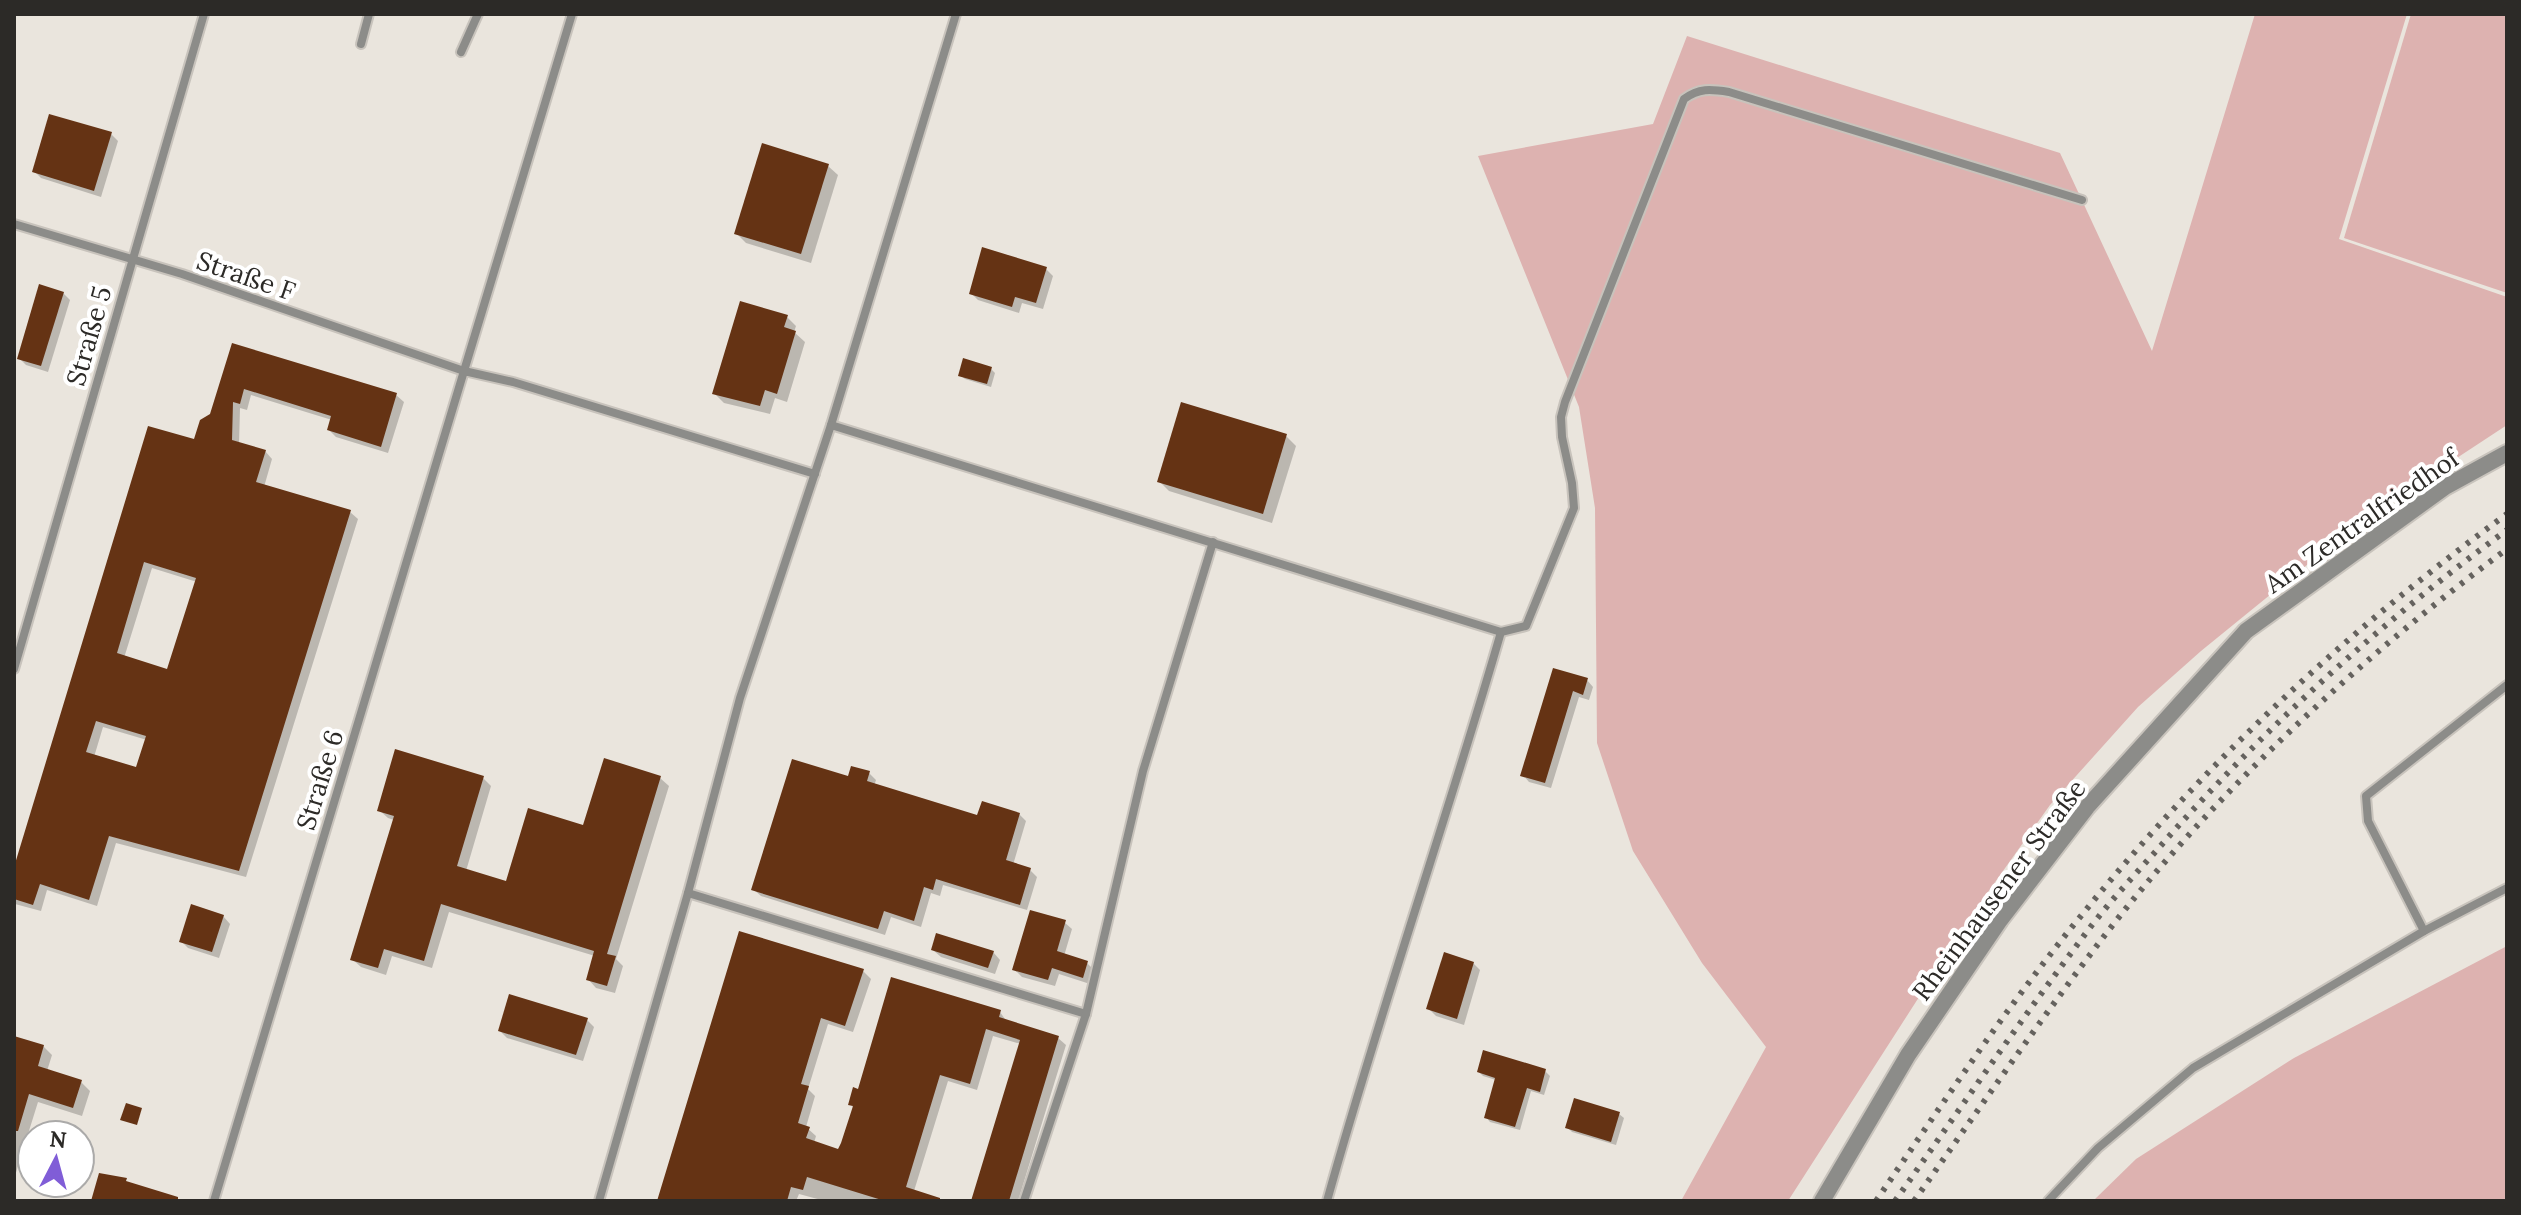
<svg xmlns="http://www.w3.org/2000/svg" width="2521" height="1215" viewBox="0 0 2521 1215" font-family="Lora,serif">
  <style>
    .green { fill: #ddb2b0 }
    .shadow { fill: #0003; fill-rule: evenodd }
    .building { fill: #653314; fill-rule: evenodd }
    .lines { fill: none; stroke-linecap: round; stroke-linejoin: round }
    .service-casing { stroke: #c8c3bc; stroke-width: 12 }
    .tertiary-casing { stroke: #c8c3bc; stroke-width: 20 }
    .service { stroke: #8c8c89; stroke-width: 8 }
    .tertiary { stroke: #8c8c89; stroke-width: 16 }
    .rail { stroke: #65625e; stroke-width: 6; stroke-dasharray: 4 8; stroke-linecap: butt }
    .labels { text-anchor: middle; stroke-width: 8; stroke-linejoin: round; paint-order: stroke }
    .street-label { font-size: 26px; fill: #2c2a27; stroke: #fff }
  </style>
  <rect width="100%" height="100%" fill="#eae5dd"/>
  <g class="green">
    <path d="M2255,14H2407L2339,239L2507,297V425L2361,521L2201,651L2138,707L2050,805L1973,913L1788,1201H1681L1766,1047L1702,963L1633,851L1597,743L1595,508L1579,407L1478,156L1653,124L1687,36L2060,153L2152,351Z"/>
    <path d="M2411,14H2507V293L2344,238Z"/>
    <path d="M2507,946V1201H2093L2136,1159L2294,1058Z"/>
  </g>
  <g class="shadow">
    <path d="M111,134L118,141L101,197L41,178L34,171Z"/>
    <path d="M828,166L838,175L811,263L746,243L737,234Z"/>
    <path d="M1046,269L1053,276L1043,309L1022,303L1019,313L978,300L971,293Z"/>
    <path d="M63,293L70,300L48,372L26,365L19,358Z"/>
    <path d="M787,317L796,326L794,332L805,342L787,402L775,398L770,414L724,403L714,393Z"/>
    <path d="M233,345L396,395L404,402L388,453L336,437L329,430L332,420L251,395L247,410L240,408L239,444L265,451L272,459L264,487L350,512L358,519L246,877L116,843L97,906L47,890L41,911L15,904L14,874L149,428L196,442L212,415ZM152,568L197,582L168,672L124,658ZM103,727L147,740L138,770L94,757Z"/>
    <path d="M991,369L995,373L991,387L965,379L960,375Z"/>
    <path d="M1286,436L1296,446L1272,523L1169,491L1159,481Z"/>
    <path d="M1555,670L1587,680L1593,687L1589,700L1579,697L1551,788L1529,782L1523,775Z"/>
    <path d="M869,773L876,780L874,786L979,818L1019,814L1026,821L1013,865L1030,870L1037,877L1027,910L943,885L940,896L931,893L921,927L891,917L885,935L761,896L753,889L849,779Z"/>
    <path d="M483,778L491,786L466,871L508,884L585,827L660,778L669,786L616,959L623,966L615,993L596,988L588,979L595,956L449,912L432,968L392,956L386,975L361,967L352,959L394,820L388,818L379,810Z"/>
    <path d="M223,916L230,924L219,958L188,948L181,941Z"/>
    <path d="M1064,922L1072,929L1064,956L1087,963L1094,970L1090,984L1059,974L1055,986L1022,977L1015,970Z"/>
    <path d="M740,933L863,971L871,979L853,1032L828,1024L808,1089L815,1096L806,1127L816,1136L814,1143L839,1151L854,1108L850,1104L859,1091L1000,1012L1007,1022L1058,1038L1066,1045L1018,1201H973L1021,1044L993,1036L977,1090L948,1081L914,1191L937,1201H825L799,1194L796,1201H659Z"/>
    <path d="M933,950L993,952L1000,960L995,974L941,957Z"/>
    <path d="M1473,963L1480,970L1464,1025L1436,1016L1429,1009Z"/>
    <path d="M587,1020L594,1027L583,1061L507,1038L500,1031Z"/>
    <path d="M14,1038L43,1046L52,1055L47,1071L81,1082L90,1091L82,1116L38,1102L14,1179Z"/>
    <path d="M1545,1071L1550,1076L1544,1095L1531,1091L1520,1130L1490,1122L1486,1117L1496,1080L1483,1076L1479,1072Z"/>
    <path d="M1619,1114L1624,1118L1616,1145L1572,1132L1567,1127Z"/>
  </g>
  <g class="building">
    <path d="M49,114L112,132L94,191L32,172Z"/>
    <path d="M762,143L829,164L801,254L734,234Z"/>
    <path d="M982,247L1047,267L1036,303L1015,297L1012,307L969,294Z"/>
    <path d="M39,284L64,292L41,366L17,359Z"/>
    <path d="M740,301L788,315L784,327L796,331L777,394L765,390L760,406L712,394Z"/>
    <path d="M232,343L397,393L381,447L327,430L331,416L244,389L240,404L233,402L232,440L266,450L256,482L351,510L239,871L109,836L89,900L40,884L33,905L14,899V867L148,426L194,439L200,420L210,414ZM144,562L196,578L167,669L117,653ZM96,721L146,736L136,767L86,752Z"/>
    <path d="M963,358L992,367L987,384L958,376Z"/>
    <path d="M1181,402L1287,434L1263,514L1157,482Z"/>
    <path d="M1553,668L1588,678L1583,695L1573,691L1545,783L1520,776Z"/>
    <path d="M395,749L484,776L457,866L506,881L528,808L583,825L604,758L661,776L607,954L616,956L607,986L586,980L594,951L441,904L424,961L384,949L378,968L350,960L394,816L377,811Z"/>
    <path d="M792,759L848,776L851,766L870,771L867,781L977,815L982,801L1020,813L1006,860L1031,868L1020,905L936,879L933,890L924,887L914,921L884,911L878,929L751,890Z"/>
    <path d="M191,904L224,915L212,952L179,942Z"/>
    <path d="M1030,910L1066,920L1057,951L1088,961L1083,978L1052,968L1048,980L1012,970Z"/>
    <path d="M739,931L864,969L845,1026L821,1018L801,1084L809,1086L798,1123L810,1127L806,1138L838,1149L841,1143L853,1106L848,1105L853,1087L858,1089L891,977L1001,1010L999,1017L1059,1036L1009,1201H971L1020,1040L986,1029L970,1084L940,1075L906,1187L940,1198V1201H885L807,1177L803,1190L791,1187L787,1201H657Z"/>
    <path d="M936,933L994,951L988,968L931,950Z"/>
    <path d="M1444,952L1474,962L1457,1019L1426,1009Z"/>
    <path d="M509,994L588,1018L576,1055L498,1031Z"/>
    <path d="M14,1036L44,1045L38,1066L82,1080L73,1108L29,1094L18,1131H14Z"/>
    <path d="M1483,1050L1546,1069L1540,1092L1527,1088L1515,1127L1484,1118L1495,1078L1477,1072Z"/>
    <path d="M1574,1098L1620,1112L1611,1142L1565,1128Z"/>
    <path d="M126,1103L142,1108L137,1125L120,1120Z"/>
    <path d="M99,1173L127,1178L126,1181L178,1197V1201H91Z"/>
  </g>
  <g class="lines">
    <defs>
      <g id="service">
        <path d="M361,44L369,14"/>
        <path d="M461,52L478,14"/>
        <path d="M14,224L182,274L464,371L572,14"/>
        <path d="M831,425L956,14"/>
        <path d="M14,669L204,14"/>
        <path d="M688,893L1086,1014L1024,1201"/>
        <path d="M2424,931L2368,821L2366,796L2507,685"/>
        <path d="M1086,1014L1143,771L1213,542"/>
        <path d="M214,1201L464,371L513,382L815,474"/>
        <path d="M599,1201L688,893L740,698L831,425L1501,632"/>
        <path d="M1327,1201C1380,1010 1446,822 1501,632L1526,626L1574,508L1572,483L1562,437L1561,417L1565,402L1684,99C1699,88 1710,89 1729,92L2082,200"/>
        <path d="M2048,1201L2098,1148L2193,1068L2424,931L2507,888"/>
      </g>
      <path id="tertiary" d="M1822,1201L1908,1055L2000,920L2087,807L2246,631L2445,487L2507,453"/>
    </defs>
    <use href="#service" class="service-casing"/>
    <use href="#tertiary" class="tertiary-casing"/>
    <use href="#service" class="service"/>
    <use href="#tertiary" class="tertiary"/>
    <g class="rail">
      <path d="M1876,1201C1943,1103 2009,1003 2085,911C2207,761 2350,628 2507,514"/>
      <path d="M1895,1201C1960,1109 2024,1015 2092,925C2117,893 2145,864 2171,834C2272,721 2385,619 2507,530"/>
      <path d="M1914,1201C1977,1112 2039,1021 2105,935C2215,792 2362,656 2507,549"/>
    </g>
  </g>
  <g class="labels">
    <g class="street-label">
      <text transform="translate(246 276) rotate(19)" y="9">Straße F</text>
      <text transform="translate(89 336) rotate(-74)" y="9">Straße 5</text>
      <text transform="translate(2362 521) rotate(-35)" y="9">Am Zentralfriedhof</text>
      <text transform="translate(320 780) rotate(-73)" y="9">Straße 6</text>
      <text transform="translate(1999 890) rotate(-53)" y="9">Rheinhausener Straße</text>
    </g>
  </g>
  <rect width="2521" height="1215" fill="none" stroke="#2c2a27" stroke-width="32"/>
  <g transform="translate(56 1159) rotate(6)"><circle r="38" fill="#ffffff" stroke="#abaaa9" stroke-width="2"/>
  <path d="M0-6L14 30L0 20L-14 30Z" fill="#805dd7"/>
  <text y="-12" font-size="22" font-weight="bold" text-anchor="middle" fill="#2c2a27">N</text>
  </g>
</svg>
